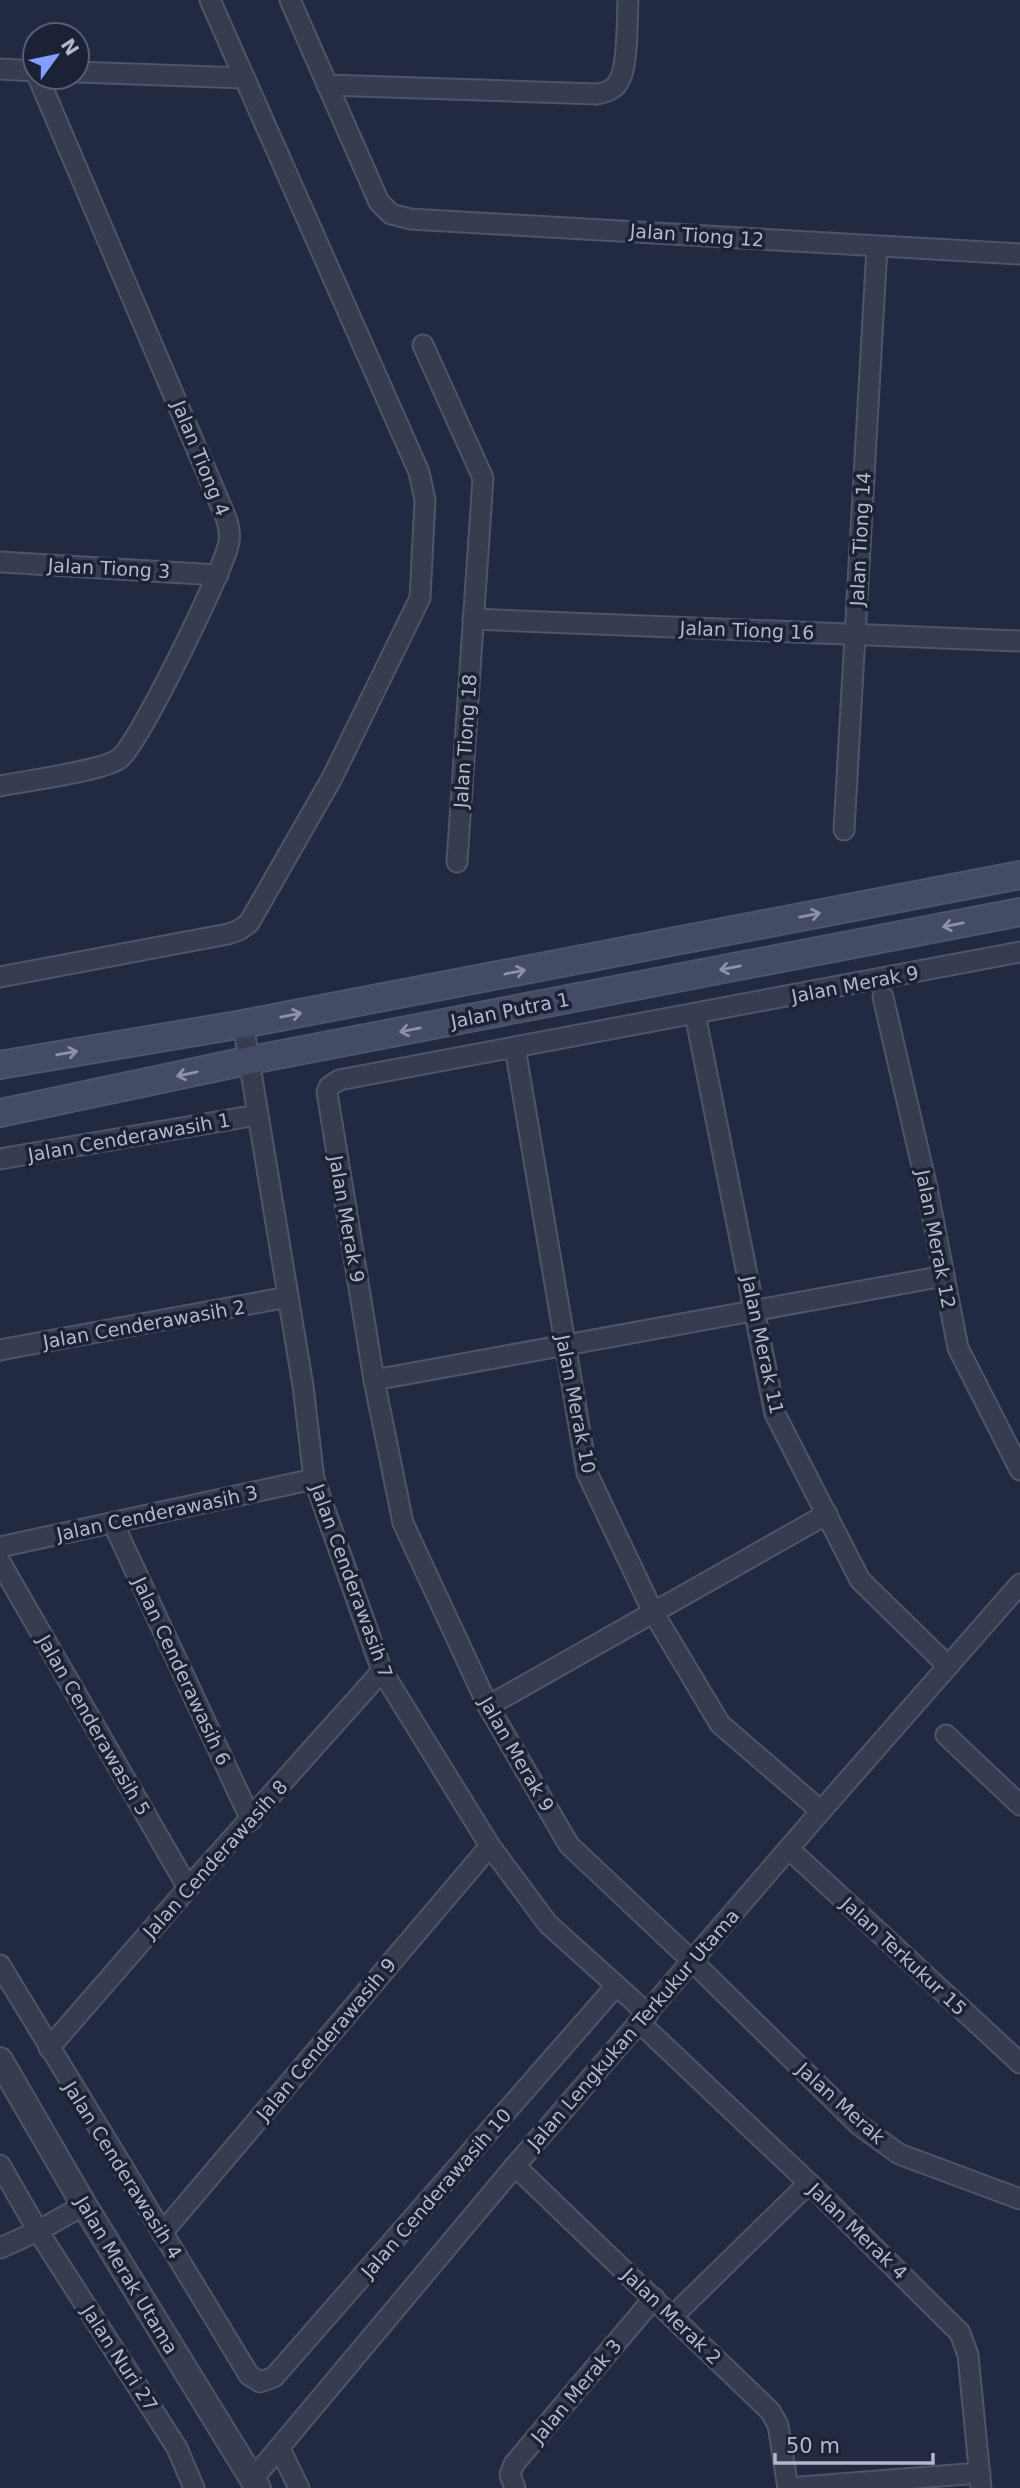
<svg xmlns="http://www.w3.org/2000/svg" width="1020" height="2488" viewBox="0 0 1020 2488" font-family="'DejaVu Sans',sans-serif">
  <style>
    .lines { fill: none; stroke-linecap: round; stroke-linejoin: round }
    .minor-casing { stroke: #4e5568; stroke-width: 23 }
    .tertiary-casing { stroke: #4e5568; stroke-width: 28 }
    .secondary-casing { stroke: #4e5568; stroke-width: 30 }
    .minor { stroke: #373d51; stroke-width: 19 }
    .tertiary { stroke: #373d51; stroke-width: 24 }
    .secondary { stroke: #444b64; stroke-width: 26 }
    .oneway { stroke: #8c92a7 }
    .labels { text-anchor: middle; stroke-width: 7; stroke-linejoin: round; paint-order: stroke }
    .street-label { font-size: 19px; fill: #b3b8cb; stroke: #1b2236 }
  </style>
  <rect width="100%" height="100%" fill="#222a41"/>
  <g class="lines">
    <defs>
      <g id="minor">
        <path d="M290,0L379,202L391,214L410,219L1020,254"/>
        <path d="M0,69L35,71"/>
        <path d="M77,72L244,78"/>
        <path d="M327,85L597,94C607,92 616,89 620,79C628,64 627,19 628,0"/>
        <path d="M423,345L483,478L457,862"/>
        <path d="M0,562L218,575"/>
        <path d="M473,619L1020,641"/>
        <path d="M0,786C25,781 102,771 119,759C138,746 221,575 228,546C231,537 229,529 227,520L38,77"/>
        <path d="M844,830L877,247"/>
        <path d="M1020,952L339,1080L329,1087L327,1092L374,1380L403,1523L488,1706L569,1845L691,1960L859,2125L899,2154L1020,2199"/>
        <path d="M0,977L228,934L239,930L249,923L332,778L420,598L425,500L419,472L210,0"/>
        <path d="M883,997L927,1188L958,1348L1020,1470"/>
        <path d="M695,1014L775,1414L860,1580L948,1666"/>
        <path d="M243,1024L303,1386L314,1479L382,1671L490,1846L548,1924L648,2014"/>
        <path d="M515,1048L587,1473L653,1612L720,1724L821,1811"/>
        <path d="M0,1159L257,1115"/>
        <path d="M0,1350L288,1297"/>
        <path d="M374,1380L944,1276"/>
        <path d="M113,1523L251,1820"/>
        <path d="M0,1547L314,1479"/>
        <path d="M0,1562L188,1888"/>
        <path d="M488,1706L827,1514"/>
        <path d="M946,1735L1020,1805"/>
        <path d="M789,1849L1020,2063"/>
        <path d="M0,1965L249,2375L260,2382L274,2377L616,1986"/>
        <path d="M640,2023L809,2183L960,2333L968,2355L981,2488"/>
        <path d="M49,2048L188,1888L382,1671"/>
        <path d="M0,2165L38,2231L177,2448L194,2488"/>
        <path d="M515,2166L770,2411L778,2425L788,2488"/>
        <path d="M162,2233L490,1846"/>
        <path d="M0,2248L38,2231L84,2205"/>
        <path d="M673,2316L809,2183"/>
        <path d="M280,2449L299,2488"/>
        <path d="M252,2480L515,2166L821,1811L1020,1584"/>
        <path d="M515,2488L510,2475L514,2464L654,2298"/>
        <path d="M788,2488L980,2473"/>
      </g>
      <path id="tertiary" d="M0,2060L84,2205L258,2488"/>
      <g id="secondary">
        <path d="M0,1065L243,1024L1020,875"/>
        <path d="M0,1113L251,1060L1020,912"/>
      </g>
    </defs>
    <use href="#minor" class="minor-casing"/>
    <use href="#tertiary" class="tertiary-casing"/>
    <use href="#secondary" class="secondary-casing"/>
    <use href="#minor" class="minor"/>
    <use href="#tertiary" class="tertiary"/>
    <use href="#secondary" class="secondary"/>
  </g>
  <defs><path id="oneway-shaft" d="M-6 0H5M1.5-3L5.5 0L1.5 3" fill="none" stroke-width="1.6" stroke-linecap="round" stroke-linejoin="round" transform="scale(1.75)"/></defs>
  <g class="oneway">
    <use href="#oneway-shaft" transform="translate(810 915) rotate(-11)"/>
    <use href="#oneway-shaft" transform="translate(953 925) rotate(169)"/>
    <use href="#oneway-shaft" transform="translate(730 968) rotate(169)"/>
    <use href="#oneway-shaft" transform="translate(515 972) rotate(-11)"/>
    <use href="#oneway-shaft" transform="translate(291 1015) rotate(-11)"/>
    <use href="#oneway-shaft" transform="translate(410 1030) rotate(169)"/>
    <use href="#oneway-shaft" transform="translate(67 1053) rotate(-10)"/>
    <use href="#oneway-shaft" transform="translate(187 1074) rotate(168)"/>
  </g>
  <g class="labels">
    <g class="street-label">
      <text transform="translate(697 235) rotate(4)" y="7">Jalan Tiong 12</text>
      <text transform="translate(201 458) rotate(68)" y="7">Jalan Tiong 4</text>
      <text transform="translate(860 539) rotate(-87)" y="7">Jalan Tiong 14</text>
      <text transform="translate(109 568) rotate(3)" y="7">Jalan Tiong 3</text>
      <text transform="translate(747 630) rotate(2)" y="7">Jalan Tiong 16</text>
      <text transform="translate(465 741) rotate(-86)" y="7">Jalan Tiong 18</text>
      <text transform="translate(855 984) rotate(-11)" y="7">Jalan Merak 9</text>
      <text transform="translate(510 1010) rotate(-11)" y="7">Jalan Putra 1</text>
      <text transform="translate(129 1137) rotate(-10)" y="7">Jalan Cenderawasih 1</text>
      <text transform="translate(347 1219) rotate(80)" y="7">Jalan Merak 9</text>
      <text transform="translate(936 1239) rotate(79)" y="7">Jalan Merak 12</text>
      <text transform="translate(144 1324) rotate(-10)" y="7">Jalan Cenderawasih 2</text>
      <text transform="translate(763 1345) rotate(78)" y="7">Jalan Merak 11</text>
      <text transform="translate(576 1404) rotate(79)" y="7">Jalan Merak 10</text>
      <text transform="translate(157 1513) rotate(-12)" y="7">Jalan Cenderawasih 3</text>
      <text transform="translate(352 1581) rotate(70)" y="7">Jalan Cenderawasih 7</text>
      <text transform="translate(182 1671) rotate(65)" y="7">Jalan Cenderawasih 6</text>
      <text transform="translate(94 1725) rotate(60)" y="7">Jalan Cenderawasih 5</text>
      <text transform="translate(517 1754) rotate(60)" y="7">Jalan Merak 9</text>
      <text transform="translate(215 1859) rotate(-48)" y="7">Jalan Cenderawasih 8</text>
      <text transform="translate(904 1956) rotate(43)" y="7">Jalan Terkukur 15</text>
      <text transform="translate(633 2029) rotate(-49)" y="7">Jalan Lengkukan Terkukur Utama</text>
      <text transform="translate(326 2039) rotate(-50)" y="7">Jalan Cenderawasih 9</text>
      <text transform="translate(841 2103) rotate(42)" y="7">Jalan Merak</text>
      <text transform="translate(123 2170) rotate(58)" y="7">Jalan Cenderawasih 4</text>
      <text transform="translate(436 2193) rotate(-49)" y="7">Jalan Cenderawasih 10</text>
      <text transform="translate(858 2231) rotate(44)" y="7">Jalan Merak 4</text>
      <text transform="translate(127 2275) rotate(59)" y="7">Jalan Merak Utama</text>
      <text transform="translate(672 2316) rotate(44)" y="7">Jalan Merak 2</text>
      <text transform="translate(120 2358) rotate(57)" y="7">Jalan Nuri 27</text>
      <text transform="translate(576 2391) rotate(-50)" y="7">Jalan Merak 3</text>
    </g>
  </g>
  <g transform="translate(56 56) rotate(57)"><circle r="33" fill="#1b2236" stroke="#585e72" stroke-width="2"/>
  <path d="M0-5L12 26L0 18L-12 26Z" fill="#84a0ff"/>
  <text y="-10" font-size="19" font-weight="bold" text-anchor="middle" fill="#b3b8cb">N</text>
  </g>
  <path d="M775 2453v10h158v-10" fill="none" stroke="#b3b8cb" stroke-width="3.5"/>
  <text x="786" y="2453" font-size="21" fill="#b3b8cb" stroke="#1b2236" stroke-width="5" paint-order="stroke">50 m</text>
</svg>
